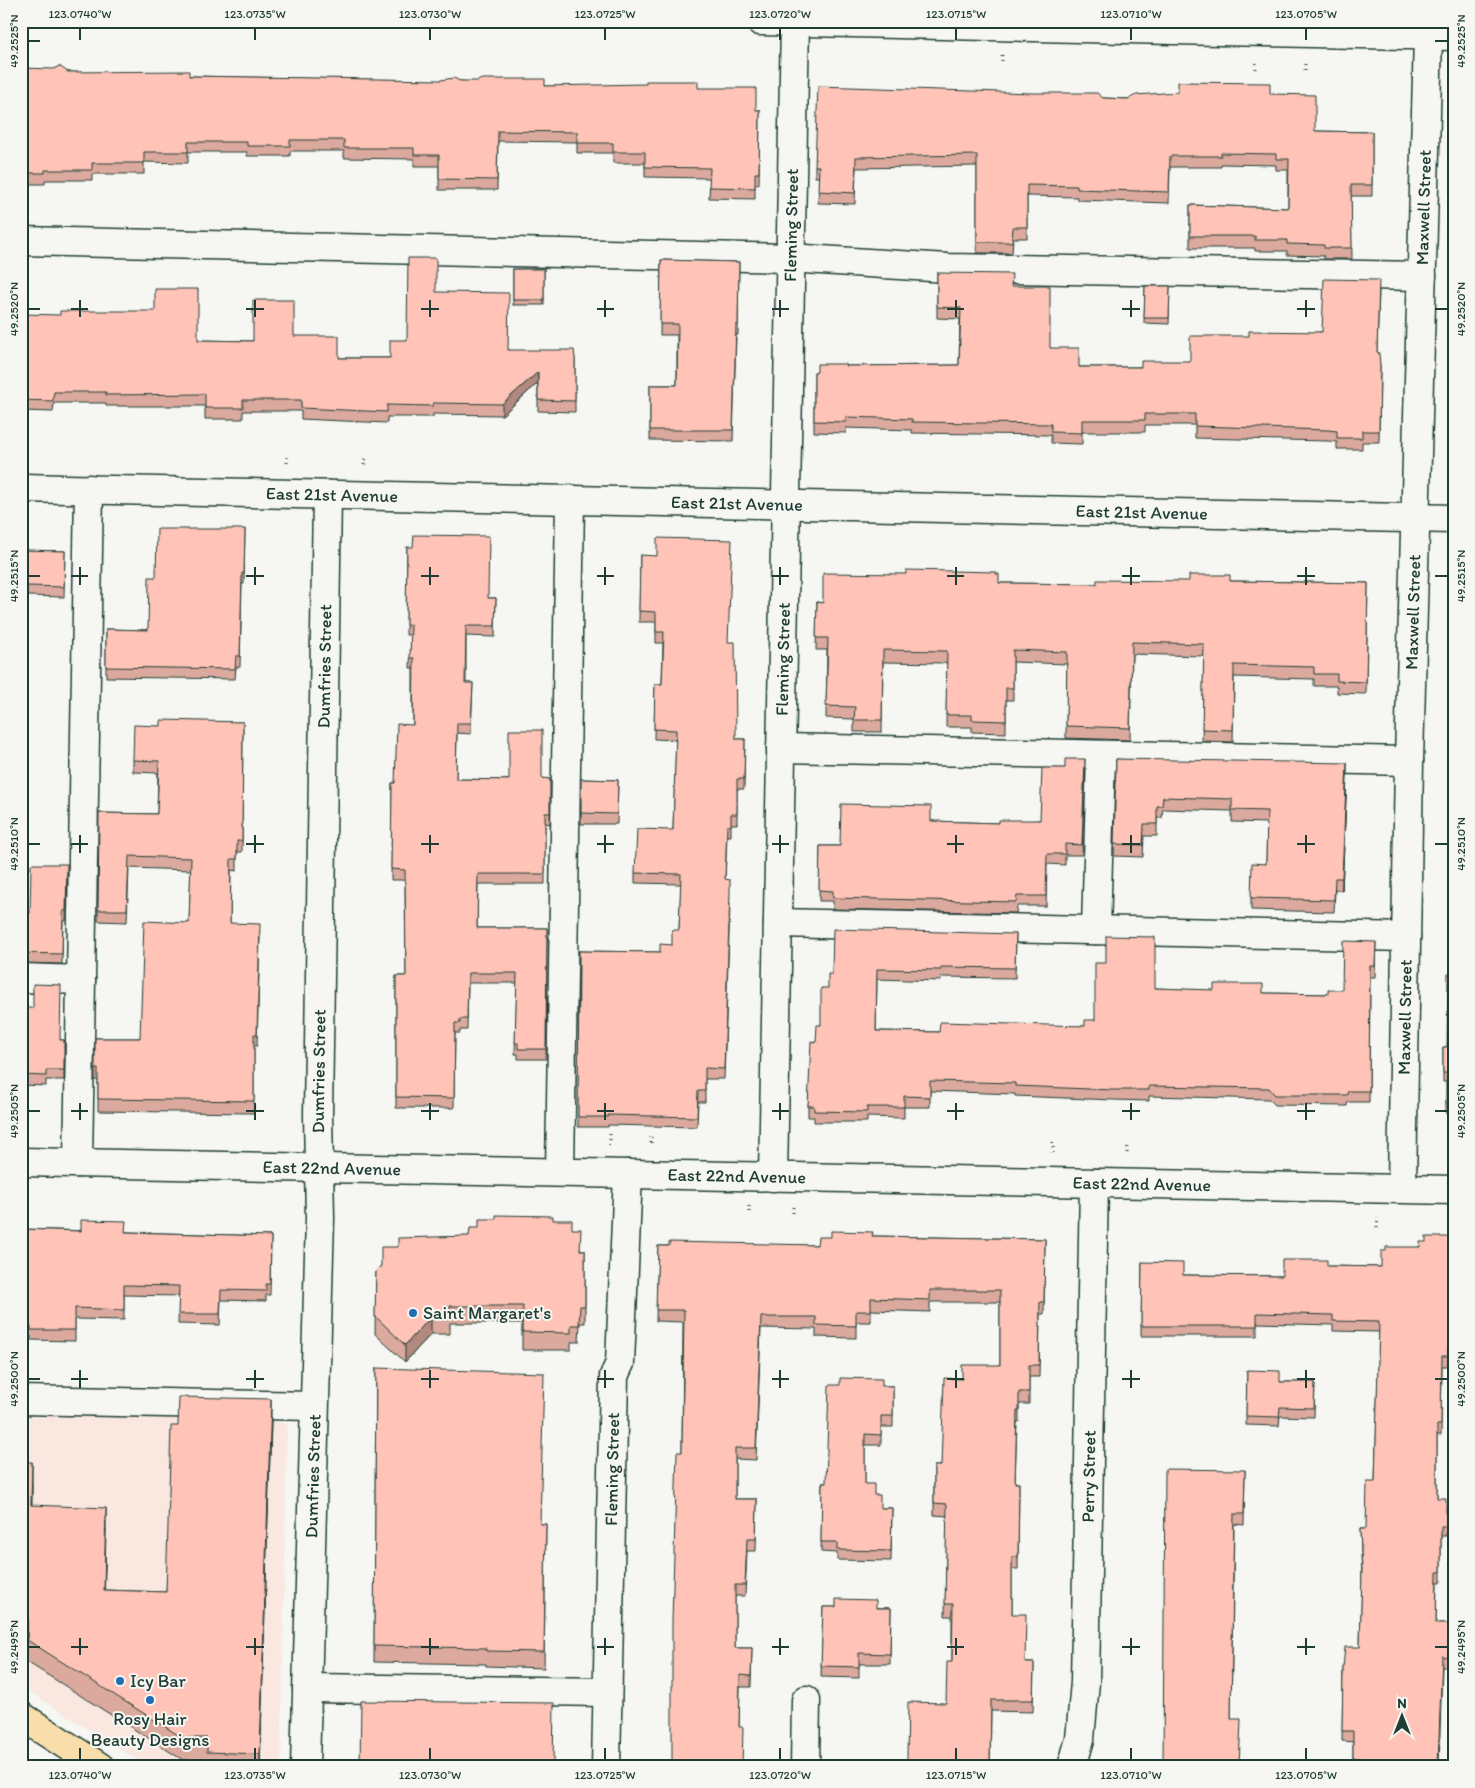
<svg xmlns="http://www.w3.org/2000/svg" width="1475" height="1788" viewBox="0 0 1475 1788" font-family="Itim,sans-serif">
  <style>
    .built { fill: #f9e7e0 }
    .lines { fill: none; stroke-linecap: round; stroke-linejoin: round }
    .minor-casing { stroke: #1f3d34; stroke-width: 31 }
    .major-casing { stroke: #1f3d34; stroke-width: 31 }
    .path { stroke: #1f3d34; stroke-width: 3; stroke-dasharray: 1 4; stroke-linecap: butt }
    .minor { stroke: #f6f6f2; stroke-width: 28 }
    .major { stroke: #f9deab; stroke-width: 28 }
    .wall { fill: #dba99d; stroke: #1f3d34 }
    .shaded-wall { fill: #b28980; stroke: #1f3d34 }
    .building { fill: #ffc4b7; stroke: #1f3d34 }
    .ticks { fill: none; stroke: #1f3d34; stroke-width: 2 }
    .poi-dot { fill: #1f6fb2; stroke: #f6f6f2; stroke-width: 2 }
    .labels { text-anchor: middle; stroke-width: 4; stroke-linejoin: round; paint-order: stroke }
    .street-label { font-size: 18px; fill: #1f3d34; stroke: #f6f6f2 }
    .poi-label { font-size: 18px; fill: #1f3d34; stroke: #f6f6f2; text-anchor: start }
    .neatline { fill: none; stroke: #1f3d34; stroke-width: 2 }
    .ticks-label { font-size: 12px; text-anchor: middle; fill: #1f3d34 }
  </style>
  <rect width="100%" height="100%" fill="#f6f6f2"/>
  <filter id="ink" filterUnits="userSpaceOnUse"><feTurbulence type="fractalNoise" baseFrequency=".02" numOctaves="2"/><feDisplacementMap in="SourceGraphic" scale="10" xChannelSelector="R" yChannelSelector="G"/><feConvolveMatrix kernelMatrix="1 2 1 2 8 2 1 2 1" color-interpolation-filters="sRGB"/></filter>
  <g filter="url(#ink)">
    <path class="built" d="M21,1416L263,1418L287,1424L281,1767H148L21,1686Z"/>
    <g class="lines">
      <defs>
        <g id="minor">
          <path d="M760,21L1454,36"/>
          <path d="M21,241L789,258L947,268L1422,276"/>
          <path id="s1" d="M21,488L1454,519"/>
          <path d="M781,748L1409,761"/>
          <path d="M778,923L1406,937"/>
          <path d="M1096,930L1101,755"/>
          <path d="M21,978L81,980"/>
          <path id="s2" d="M21,1162L1454,1190"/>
          <path d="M78,1163L89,489"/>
          <path d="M560,1172L570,499"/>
          <path id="s3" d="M773,1177L795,22"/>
          <path id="s4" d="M1402,1188L1409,761L1428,36"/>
          <path d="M21,1400L314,1406"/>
          <path d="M307,1688L607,1692"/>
          <path id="s5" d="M305,1767L320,1218L318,1115L327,495"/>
          <path id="s6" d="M606,1767L614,1376L620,1363L628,1174"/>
          <path d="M805,1767L806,1700"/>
          <path id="s7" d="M1072,1767L1080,1739L1085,1682L1094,1183"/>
        </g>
        <path id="major" d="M21,1716L100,1767"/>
      </defs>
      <use href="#minor" class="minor-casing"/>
      <use href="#major" class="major-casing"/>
      <g class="path">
        <path d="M1002,55V64"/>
        <path d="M1256,63V71"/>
        <path d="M1305,64V72"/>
        <path d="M287,463V454"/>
        <path d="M364,465L365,456"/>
        <path d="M1053,1142V1153"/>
        <path d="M651,1143V1133"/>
        <path d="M610,1145V1133"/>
        <path d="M1127,1153L1128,1144"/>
        <path d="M749,1206V1216"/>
        <path d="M793,1207V1217"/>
        <path d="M1377,1228L1378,1218"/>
      </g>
      <use href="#minor" class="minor"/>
      <use href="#major" class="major"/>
    </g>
    <g class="wall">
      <path d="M21,68L68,72L189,76L460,81L545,86L698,88L756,110H760L759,184H755V199L709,198L710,178L645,177V163H613V153H577V142L498,141L497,190H439V166H414V159L344,158V151H290V156H247V152H188V163L144,162V174H92V180H45V184H21Z"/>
      <path d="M1270,94L1315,131L1372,132V196H1351L1352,259H1324V256L1287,255V251H1255V248H1190V205L1288,208V170H1276V165L1221,164V167H1170L1169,203L1077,200V197L1027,196V238H1013L1012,253H977V166L856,168L855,204L818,203L819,177H815V166L1103,98L1128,99Z"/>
      <path d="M661,260L739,262L738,335H736L733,441L650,440V385H677V335H660Z"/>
      <rect x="513" y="269" width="31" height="36"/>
      <path d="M937,273L1012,286L1050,348L1079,367H1141L1190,361L1249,336L1322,332L1379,291L1377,352L1380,365L1379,442H1362V449H1337V442L1328,441L1195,438V425H1145V432H1082V444L1051,443V435L912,433V430L846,428V433L814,432V372L846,366L959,365L960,319L937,318Z"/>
      <path d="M1145,286H1170L1169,324L1144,323Z"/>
      <path d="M436,292L508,350L575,358V412L538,411V383L502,415L433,414V417H387V423L301,419V411H243V419H205V406H106V403H54L53,412L21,411V314L198,340L253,341L294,336L339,358H390L407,340Z"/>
      <path d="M245,529L244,584H242L240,667H236L235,679L106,677V629L148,630L156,577Z"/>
      <path d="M407,547L488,598H496L495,637L466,636V683H473L471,734L457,733L456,779L509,780L542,778L550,779V824L545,823V884H478L477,928H547L546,1059H518V1054H515L517,983H468L467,1030H460V1033H455L454,1108H396V976H406L405,880H391L392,783H395L413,725V668H410L411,635H406Z"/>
      <path d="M21,550L65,551L64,597L27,596L26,624H21Z"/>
      <path d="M640,555L728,642L736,739H745L744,789H737V824H731V836H727L725,879L730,904L724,1079H705V1102H698L697,1127L608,1125V1127H578L579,951L660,952L672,945L679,930L681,884L635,883V873L673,830L676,740L654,739L655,684H662L663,643H656V622H639Z"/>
      <path d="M906,574H996L999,583L1097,584L1230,581L1368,583L1366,694L1337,693V686H1314V679L1234,677L1233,742L1202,741L1204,656L1132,654L1130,740L1066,738L1067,664L1013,662V700H1006V733L972,732V727H946L947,663L883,662L882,732H854V719L826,718L827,650H816L817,602L823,603Z"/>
      <path d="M243,722L242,852H237V871L231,870L230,923L260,936L257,1046H254V1113L98,1111V1080H95V1038H140L189,923L191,870L129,868L127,922L98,921L99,813L157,814L158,773L133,772V760L161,726Z"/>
      <path d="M1085,759L1082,855H1065V865L1047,864L1046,906H1017L1016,913L833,909V901H819L820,846H840L931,821L999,823L1040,820L1065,768Z"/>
      <path d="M1116,759L1347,775L1342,890H1335L1334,912L1251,910V898L1266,864L1267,823L1232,822V811L1163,809L1162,818H1157V836H1144L1143,857L1114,856Z"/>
      <path d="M581,779L618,780L617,824H581Z"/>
      <path d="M67,864L66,921H63L62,964L21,963V913H30Z"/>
      <path d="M1016,934L1015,978L941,977V981L877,979L876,1031L939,1032L1085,1026L1155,988L1263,993L1328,994L1342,990L1376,942L1375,977H1370L1369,1102H1348L1347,1106L1275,1105L1269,1099L1149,1096V1101L1114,1100L1015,1096V1094L930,1091V1107H904V1118L867,1117V1122H814V1117H808V1106L816,1042L821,1025L828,988L832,974Z"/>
      <path d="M1454,974V1114H1446V1082H1443V1047H1447Z"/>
      <path d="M21,1008L60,1040H64V1080H46V1086L21,1085Z"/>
      <path d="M553,1220L572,1229L581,1250H585V1323H580L579,1342H571V1350H522V1323H450V1334H431L405,1362L375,1334L376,1271L398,1247L469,1236L479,1228Z"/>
      <path d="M21,1229L271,1236L270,1295H266V1301L221,1300L220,1325L178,1324L179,1296L124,1295V1320L75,1319V1341L31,1340V1336H21Z"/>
      <path d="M873,1236L1045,1239L1044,1314H1040L1039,1377H1029V1404H1019V1422H1017L1015,1483H1019L1018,1569H1012V1614L1025,1663H1034L1033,1712L991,1711L990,1767H907V1761L946,1703L952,1662V1616H945L947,1516L934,1515V1466H941L962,1379L1000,1365V1302H930V1312L871,1310V1322H856V1338L816,1337V1329L761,1328L756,1460L735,1459V1499H757L756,1551H747L745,1596H735V1648H752L751,1687H740L739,1727L742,1767L682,1452L683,1322L656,1321L658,1246L817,1245Z"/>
      <path d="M1454,1237V1359H1448V1366H1442L1441,1435H1437V1498L1446,1509V1536H1441V1582H1437L1436,1624H1449L1448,1667H1442L1439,1767H1353V1742L1342,1741L1343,1668L1360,1647L1362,1577L1360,1529H1366L1375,1482L1379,1332L1333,1331V1325L1257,1323V1336H1141L1142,1262L1183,1275L1282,1276L1327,1266L1381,1267L1386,1251L1420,1247L1426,1242Z"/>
      <path d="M376,1368L540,1524H546L544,1668L486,1666V1664L374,1662Z"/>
      <path d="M1247,1370L1280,1382H1315L1314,1417L1280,1416L1279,1426L1246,1425Z"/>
      <path d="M882,1386H893V1427H881V1445H865V1484L874,1495L880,1508H892L891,1561L837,1560V1553L821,1552L822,1483H826Z"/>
      <path d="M271,1421L260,1767H207V1760H183L27,1662V1635H21V1462L32,1484V1505L106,1529L104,1590L166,1592L178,1426Z"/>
      <path d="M1245,1470L1244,1525L1234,1524L1231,1719L1163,1767Z"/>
      <path d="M823,1607L891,1608L890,1664H859V1678L821,1677Z"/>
    </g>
    <g class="shaded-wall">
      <path d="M538,372V383L502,415V404Z"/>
      <path d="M1347,763V775L1342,890V878Z"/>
      <path d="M431,1317V1334L405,1362V1345Z"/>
      <path d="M271,1399V1421L260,1767V1754Z"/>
      <path d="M32,1462V1484L31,1527V1505Z"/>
      <path d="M106,1508V1529L104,1612V1590Z"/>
    </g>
    <g class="building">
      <path d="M59,66L68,72L189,71V76L441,80L454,78L460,81H477L482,79H545V86L646,84V81H698V88H756V110H760L759,173H755V188L709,187L710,168L645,167V152H613V143H577V132L498,131L497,180L439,179V155H414V148H344V140H290V146H247V142H188V152H144V163H92V170H45V173H21V68L54,69Z"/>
      <path d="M1178,82L1270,83V94L1315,95V131L1372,132V185H1351L1352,248H1324V245L1287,244V240H1255V236H1190V205L1288,208L1289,159H1276V154L1221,153V156H1170L1169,192L1077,189V186L1027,185V227H1013L1012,242H977V155L856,157L855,193L818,191L819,166H815L818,86L1031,93H1097L1103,98L1128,99L1136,95L1178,92Z"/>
      <path d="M408,258H436V292L509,293L508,350H574L575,358V401L538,400V372L502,404L433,403V406L387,405V412L301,408V400H243V408H205V394L106,395V392H54L53,401L21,400V314L60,315V311H155V289H198V340L253,341V300H294V336H339V358H390V340H407Z"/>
      <path d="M661,260L739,262L738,325H736L733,430H650V385H677L678,324H660Z"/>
      <rect x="513" y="269" width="31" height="31"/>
      <path d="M937,273L1012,274L1011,286H1050V348H1079V367H1141V361H1190V336H1249V331L1322,332L1324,279L1379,280L1377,352L1379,353L1380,365L1379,431H1362V438H1337V431L1328,430L1195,426V414H1145V420H1082V433L1051,432V424L912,422V419L846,417V422L814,421V372H817V364H846V366L959,365L961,308L937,307Z"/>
      <path d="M1145,286H1170L1169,318H1144Z"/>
      <path d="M157,529H245L244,574L242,573L240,656H236L235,669L106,667V629L148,630L149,577H156Z"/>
      <path d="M414,535L489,536L488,598H496L495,626H466L465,683H473L471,723H457L456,779L509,780V730H542V778L550,779V813H545V874H478L477,928H547L546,1049H518V1043H515L517,973H468L467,1019H460V1023H455L454,1098L396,1097V976H406L405,870L391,869L392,783H395L397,724L413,725L414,658H410L411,625H406L407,547H413Z"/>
      <path d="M657,538L732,540L728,642H735L736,739H745L744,779H737V814H731V826H727L725,879L730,880V893L724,1069L705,1068V1091H698L697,1117L608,1115V1117H578L579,951L660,952V944L672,945V930H679L681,874L635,873L637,829L673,830L676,730L654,729L655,684H662L664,632H656V612L639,611L640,555L657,556Z"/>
      <path d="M21,550L65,551L64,587L27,586L26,614H21Z"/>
      <path d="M906,570L996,572V574H999V583L1097,584V580L1189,581V575H1230V581L1368,583L1366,682L1337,681V674H1314V667L1234,665L1233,730L1202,729L1204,644L1132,642L1130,728L1066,726L1067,652L1013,650V688H1006V721L972,720V715H946L947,651L883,650L882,720H854L855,707L826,706L828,638H816L817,602L823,603V573L906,574Z"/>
      <path d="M161,720L243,722L242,841H237V859H231L230,923L260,924L257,1034H254V1101L98,1099V1069H95V1038H140L144,921L189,923L191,858L129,856L127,910H98L99,813L157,814L159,761L133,760L134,725L161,726Z"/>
      <path d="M1065,759H1085L1082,845L1065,844V854H1047L1046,896H1017L1016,902L833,898V891L819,890L820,846H840L841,804L931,806V821L999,823V820H1040L1042,768H1065Z"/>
      <path d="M1116,759L1347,763L1342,878H1335L1334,900L1251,898L1252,863L1266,864L1267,811L1232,810V799L1163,797L1162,806H1157V824H1144L1143,845L1114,844Z"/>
      <path d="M581,779L618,780L617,814L581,813Z"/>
      <path d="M31,864H67L66,911H63L62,954L21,953V913H30Z"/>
      <path d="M833,929L1016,934L1015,968L941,967V970L877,969L876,1031L939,1032L940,1022L1085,1026V1020H1095V963H1106V936L1155,937V988L1214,990V984H1263V993L1328,994V990H1342L1343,941L1376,942L1375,966H1370L1369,1091H1348L1347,1095H1275L1269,1088L1149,1086V1090H1114L1015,1086V1083L930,1081V1097L904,1096V1107H867V1112L814,1111V1106H808L811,1041L816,1042L817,1025H821V988H828V974H832Z"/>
      <path d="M1448,974H1454V1104H1446L1447,1073H1443V1047H1447Z"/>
      <path d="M33,984L61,985L60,1040H64V1070H46V1076L21,1075V1008H33Z"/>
      <path d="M496,1215L553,1216V1220H572V1229H581L580,1250H585V1306H580L579,1325H571V1333L522,1332L523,1306H450V1317H431L405,1345L375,1316L376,1271L381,1266V1247H398V1238L469,1236L470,1228H479V1219H496Z"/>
      <path d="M81,1220L126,1221L125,1232L271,1236L270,1284H266V1291L221,1290L220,1314H178L179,1286L124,1285V1310L75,1308V1330H31V1326H21V1229L81,1231Z"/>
      <path d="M831,1231L873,1232L872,1236L1045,1239L1044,1302H1040L1039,1365H1029V1392H1019V1411H1017L1015,1483H1019L1018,1557H1012V1614H1026L1025,1663H1034L1033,1700H991L990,1763H978V1767H916V1762L907,1761L908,1702L946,1703L947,1662H952L953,1604H945L947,1504L934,1503V1466H941L944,1378L962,1379V1365H1000V1290H930V1300L871,1298V1311H856V1326L816,1325V1317H761L756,1448H735V1499H757L756,1539H747L745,1585H735V1648H752L751,1676L740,1675L739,1727H743L742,1767H672V1622L677,1452H682L684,1310H656L658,1246H669V1242L817,1245L818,1237H831Z"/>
      <path d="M1426,1237H1454V1348H1448V1356H1442L1441,1425H1437V1498H1446V1526H1441V1572H1437L1436,1624H1449L1448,1657L1442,1656L1438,1767H1359V1758H1353V1731H1342L1343,1668L1345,1647H1360L1362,1570L1360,1529H1366L1367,1482H1375L1379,1322L1333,1321V1315L1257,1313V1326H1141L1142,1262L1183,1263V1275L1282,1276V1260H1327V1266L1381,1267V1251H1386V1247H1420V1242H1426Z"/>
      <path d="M376,1368L544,1373L540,1524H546L544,1652L486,1651V1648L374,1646Z"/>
      <path d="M1247,1370L1280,1371V1382H1315L1314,1408L1280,1407L1279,1417L1246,1416Z"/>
      <path d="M840,1378L882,1379V1386H893V1416H881V1435L865,1434V1484H874V1495H880V1508H892L891,1551L837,1550V1542H821L822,1483H826L829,1385H840Z"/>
      <path d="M179,1397L271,1399L260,1754L207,1752V1738H183L27,1640L28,1614H21V1462H32L31,1505L106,1508L104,1590L166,1592L171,1426H178Z"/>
      <path d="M1165,1469L1245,1470L1244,1514H1234L1233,1569L1231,1719H1241L1239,1767H1163Z"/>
      <path d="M836,1599L876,1600V1608H891L890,1654L859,1653V1667L821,1666L823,1607H836Z"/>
      <path d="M361,1701L554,1703L553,1767H360Z"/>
    </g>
  </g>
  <path class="ticks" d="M80,28V40M255,28V40M430,28V40M605,28V40M780,28V40M956,28V40M1131,28V40M1306,28V40M28,41H40M1435,41H1448M80,300V317M255,300V317M430,300V317M605,300V317M780,300V317M956,300V317M1131,300V317M1306,300V317M28,309H40M71,309H88M246,309H264M421,309H439M597,309H614M772,309H789M947,309H964M1122,309H1140M1297,309H1315M1435,309H1448M80,567V585M255,567V585M430,567V585M605,567V585M780,567V585M956,567V585M1131,567V585M1306,567V585M28,576H40M71,576H88M246,576H264M421,576H439M597,576H614M772,576H789M947,576H964M1122,576H1140M1297,576H1315M1435,576H1448M80,835V853M255,835V853M430,835V853M605,835V853M780,835V853M956,835V853M1131,835V853M1306,835V853M28,844H40M71,844H88M246,844H264M421,844H439M597,844H614M772,844H789M947,844H964M1122,844H1140M1297,844H1315M1435,844H1448M80,1103V1120M255,1103V1120M430,1103V1120M605,1103V1120M780,1103V1120M956,1103V1120M1131,1103V1120M1306,1103V1120M28,1111H40M71,1111H88M246,1111H264M421,1111H439M597,1111H614M772,1111H789M947,1111H964M1122,1111H1140M1297,1111H1315M1435,1111H1448M80,1370V1388M255,1370V1388M430,1370V1388M605,1370V1388M780,1370V1388M956,1370V1388M1131,1370V1388M1306,1370V1388M28,1379H40M71,1379H88M246,1379H264M421,1379H439M597,1379H614M772,1379H789M947,1379H964M1122,1379H1140M1297,1379H1315M1435,1379H1448M80,1638V1655M255,1638V1655M430,1638V1655M605,1638V1655M780,1638V1655M956,1638V1655M1131,1638V1655M1306,1638V1655M28,1647H40M71,1647H88M246,1647H264M421,1647H439M597,1647H614M772,1647H789M947,1647H964M1122,1647H1140M1297,1647H1315M1435,1647H1448M80,1748V1760M255,1748V1760M430,1748V1760M605,1748V1760M780,1748V1760M956,1748V1760M1131,1748V1760M1306,1748V1760"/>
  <g class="poi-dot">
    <circle cx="413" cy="1313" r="5"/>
    <circle cx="120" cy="1681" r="5"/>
    <circle cx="150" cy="1700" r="5"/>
  </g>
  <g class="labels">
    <g class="street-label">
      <text dy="6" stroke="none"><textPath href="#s4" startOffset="981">Maxwell Street</textPath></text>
      <text dy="6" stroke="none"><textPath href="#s3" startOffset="952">Fleming Street</textPath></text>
      <text dy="6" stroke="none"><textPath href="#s1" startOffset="311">East 21st Avenue</textPath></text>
      <text dy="6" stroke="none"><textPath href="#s1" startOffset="716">East 21st Avenue</textPath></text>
      <text dy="6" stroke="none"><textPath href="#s1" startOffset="1121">East 21st Avenue</textPath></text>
      <text dy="6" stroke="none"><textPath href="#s4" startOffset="576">Maxwell Street</textPath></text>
      <text dy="6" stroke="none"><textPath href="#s3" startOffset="518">Fleming Street</textPath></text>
      <text dy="6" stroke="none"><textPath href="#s5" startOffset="1101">Dumfries Street</textPath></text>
      <text dy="6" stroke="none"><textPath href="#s4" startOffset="171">Maxwell Street</textPath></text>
      <text dy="6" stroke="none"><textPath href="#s5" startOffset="696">Dumfries Street</textPath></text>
      <text dy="6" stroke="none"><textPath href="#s2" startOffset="311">East 22nd Avenue</textPath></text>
      <text dy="6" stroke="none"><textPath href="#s2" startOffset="716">East 22nd Avenue</textPath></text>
      <text dy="6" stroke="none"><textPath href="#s2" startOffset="1121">East 22nd Avenue</textPath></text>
      <text dy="6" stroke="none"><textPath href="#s6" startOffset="298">Fleming Street</textPath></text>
      <text dy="6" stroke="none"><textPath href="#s7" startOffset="292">Perry Street</textPath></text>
      <text dy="6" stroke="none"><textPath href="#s5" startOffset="291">Dumfries Street</textPath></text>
    </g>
    <g class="poi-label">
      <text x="423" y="1319">Saint Margaret's</text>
      <text x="130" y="1687">Icy Bar</text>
      <text x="150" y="1725" text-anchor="middle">Rosy Hair<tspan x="150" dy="21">Beauty Designs</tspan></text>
    </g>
  </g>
  <rect width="1475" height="1788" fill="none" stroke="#f6f6f2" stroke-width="55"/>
  <g transform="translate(1402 1716)" stroke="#f6f6f2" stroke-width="4" paint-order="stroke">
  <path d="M0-4L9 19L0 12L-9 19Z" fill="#1f3d34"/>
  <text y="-8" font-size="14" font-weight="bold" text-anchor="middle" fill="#1f3d34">N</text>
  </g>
  <rect x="28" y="28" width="1420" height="1732" class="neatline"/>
  <g class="ticks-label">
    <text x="80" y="18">123.0740°W</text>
    <text x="255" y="18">123.0735°W</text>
    <text x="430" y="18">123.0730°W</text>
    <text x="605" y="18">123.0725°W</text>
    <text x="780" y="18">123.0720°W</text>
    <text x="956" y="18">123.0715°W</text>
    <text x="1131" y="18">123.0710°W</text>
    <text x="1306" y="18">123.0705°W</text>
    <text transform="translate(14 41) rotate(-90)" y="4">49.2525°N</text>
    <text transform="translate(1461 41) rotate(-90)" y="4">49.2525°N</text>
    <text transform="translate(14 309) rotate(-90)" y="4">49.2520°N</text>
    <text transform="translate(1461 309) rotate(-90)" y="4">49.2520°N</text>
    <text transform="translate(14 576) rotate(-90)" y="4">49.2515°N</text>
    <text transform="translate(1461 576) rotate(-90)" y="4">49.2515°N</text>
    <text transform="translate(14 844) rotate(-90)" y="4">49.2510°N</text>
    <text transform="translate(1461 844) rotate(-90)" y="4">49.2510°N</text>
    <text transform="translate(14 1111) rotate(-90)" y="4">49.2505°N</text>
    <text transform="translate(1461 1111) rotate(-90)" y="4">49.2505°N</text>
    <text transform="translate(14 1379) rotate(-90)" y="4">49.2500°N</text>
    <text transform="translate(1461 1379) rotate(-90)" y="4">49.2500°N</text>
    <text transform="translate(14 1647) rotate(-90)" y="4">49.2495°N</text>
    <text transform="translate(1461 1647) rotate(-90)" y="4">49.2495°N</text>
    <text x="80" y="1779">123.0740°W</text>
    <text x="255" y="1779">123.0735°W</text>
    <text x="430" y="1779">123.0730°W</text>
    <text x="605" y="1779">123.0725°W</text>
    <text x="780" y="1779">123.0720°W</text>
    <text x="956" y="1779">123.0715°W</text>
    <text x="1131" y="1779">123.0710°W</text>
    <text x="1306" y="1779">123.0705°W</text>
  </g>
</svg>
